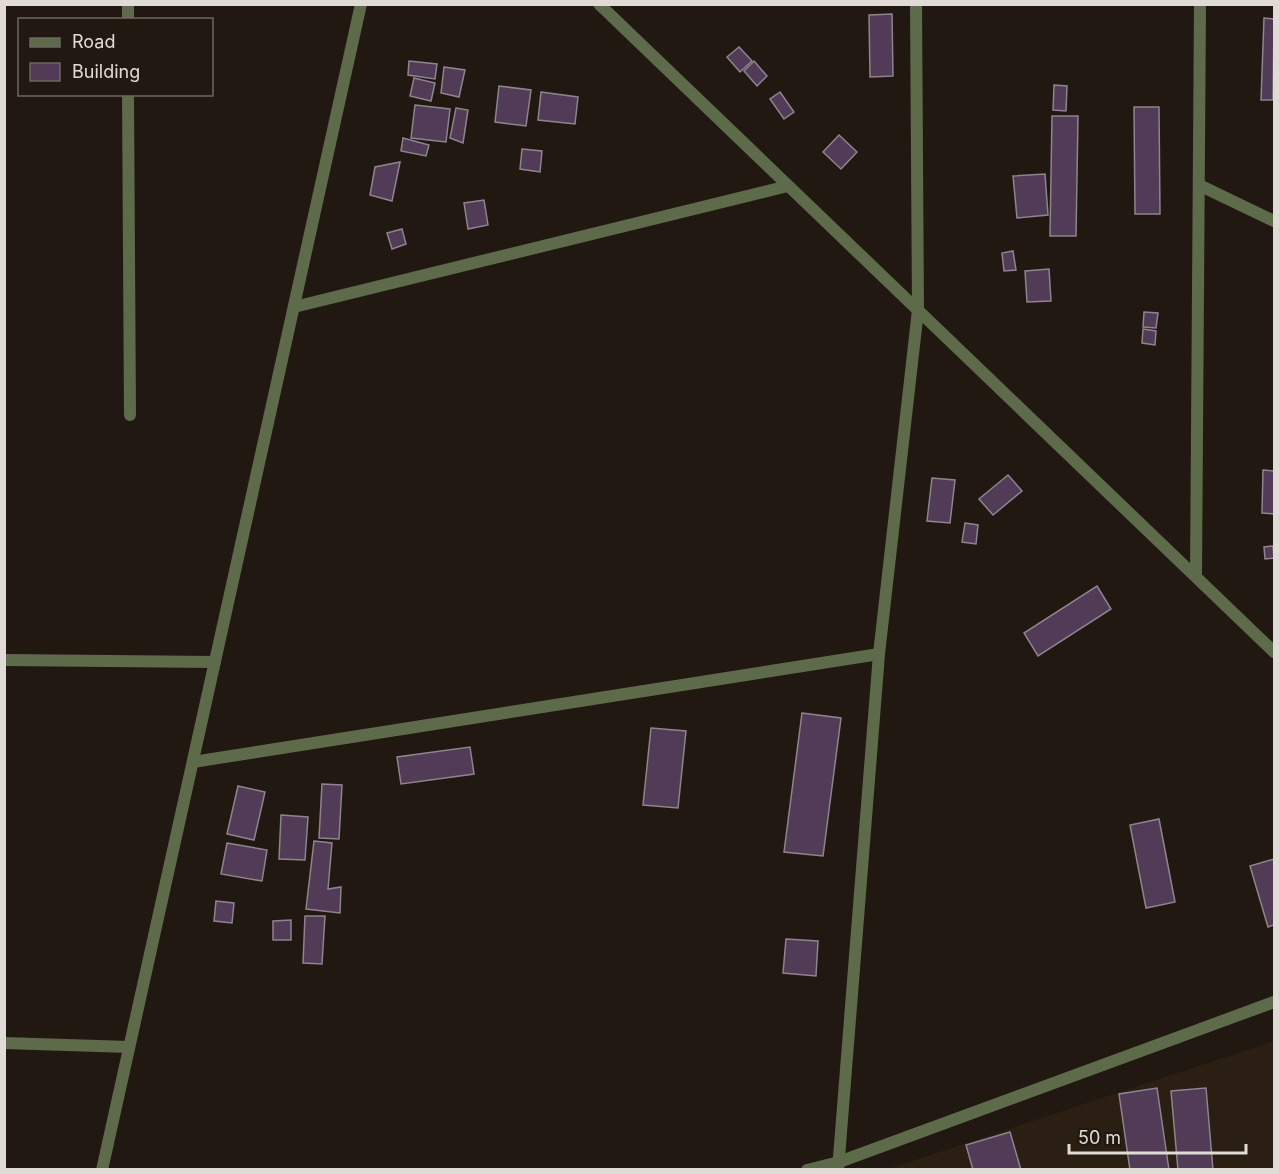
<svg xmlns="http://www.w3.org/2000/svg" width="1279" height="1174" viewBox="0 0 1279 1174" font-family="Inter,sans-serif">
  <style>
    .built { fill: #2b1e12 }
    .building { fill: #513b56; stroke: #8d848e; stroke-width: 1.5 }
    .lines { fill: none; stroke-linecap: round; stroke-linejoin: round }
    .minor { stroke: #5d6b4b; stroke-width: 12 }
    .tertiary { stroke: #5d6b4b; stroke-width: 12 }
  </style>
  <rect width="100%" height="100%" fill="#211911"/>
  <path class="built" d="M1274,1041V1169H888Z"/>
  <g class="building">
    <path d="M892,14L893,76L870,77L869,15Z"/>
    <path d="M1264,18L1274,19L1273,100H1261Z"/>
    <path d="M739,47L752,61L740,72L727,57Z"/>
    <path d="M409,61L437,64L435,79L408,75Z"/>
    <path d="M754,61L767,76L757,86L744,71Z"/>
    <path d="M444,67L465,70L459,97L441,93Z"/>
    <path d="M414,78L435,83L431,101L410,96Z"/>
    <path d="M1054,85L1067,86L1066,111L1053,110Z"/>
    <path d="M499,86L531,90L526,126L495,122Z"/>
    <path d="M541,92L578,97L575,124L538,120Z"/>
    <path d="M780,92L794,112L784,119L770,99Z"/>
    <path d="M415,105L450,109L446,142L411,138Z"/>
    <path d="M1134,107H1159L1160,214H1135Z"/>
    <path d="M456,108L468,110L463,143L450,138Z"/>
    <path d="M1052,116H1078L1076,236H1050Z"/>
    <path d="M839,135L857,152L841,169L823,152Z"/>
    <path d="M403,138L429,145L426,156L401,151Z"/>
    <path d="M522,149L542,151L540,172L520,169Z"/>
    <path d="M400,162L392,201L370,195L375,167Z"/>
    <path d="M1045,174L1048,215L1017,218L1013,176Z"/>
    <path d="M484,200L488,225L468,229L464,203Z"/>
    <path d="M402,229L406,244L392,249L387,233Z"/>
    <path d="M1013,251L1016,270L1004,271L1002,253Z"/>
    <path d="M1049,269L1051,301L1027,302L1025,271Z"/>
    <path d="M1144,312L1158,313L1156,328L1143,327Z"/>
    <path d="M1143,329L1156,331L1155,345L1142,343Z"/>
    <path d="M1263,470L1274,471V514L1262,513Z"/>
    <path d="M1008,475L1022,491L993,515L979,499Z"/>
    <path d="M932,478L955,480L950,523L927,521Z"/>
    <path d="M965,523L978,525L976,544L962,542Z"/>
    <path d="M1273,546L1274,558L1265,559L1264,547Z"/>
    <path d="M1097,586L1111,609L1038,656L1024,633Z"/>
    <path d="M802,713L841,718L823,856L784,852Z"/>
    <path d="M651,728L686,731L678,808L643,805Z"/>
    <path d="M470,747L474,774L401,784L397,757Z"/>
    <path d="M322,784L342,785L339,839L319,838Z"/>
    <path d="M238,786L265,792L254,840L227,834Z"/>
    <path d="M281,815L308,817L305,860L279,859Z"/>
    <path d="M1159,819L1175,902L1146,908L1130,825Z"/>
    <path d="M314,841L332,843L328,889L341,887L340,913L306,909Z"/>
    <path d="M227,843L267,850L262,881L221,874Z"/>
    <path d="M1274,859V925L1268,927L1250,866Z"/>
    <path d="M216,901L234,903L232,923L214,921Z"/>
    <path d="M305,916H325L322,964L303,963Z"/>
    <path d="M291,920V940H273V921Z"/>
    <path d="M786,939L818,941L816,976L783,973Z"/>
    <path d="M1157,1088L1169,1170H1130L1119,1094Z"/>
    <path d="M1206,1088L1213,1170H1178L1171,1091Z"/>
    <path d="M1010,1132L1021,1170H973L966,1145Z"/>
  </g>
  <g class="lines">
    <g class="minor">
      <path d="M128,4V20"/>
      <path d="M128,94L130,415"/>
      <path d="M1199,185L1274,221"/>
      <path d="M294,307L788,186"/>
      <path d="M1196,576L1200,4"/>
      <path d="M4,660L215,662"/>
      <path d="M193,762L879,654"/>
      <path d="M4,1043L129,1047"/>
      <path d="M102,1170L361,4"/>
      <path d="M807,1170L839,1162L1274,1002"/>
      <path d="M838,1170L879,654L918,310L916,4"/>
    </g>
    <path class="tertiary" d="M599,4L1274,652"/>
  </g>
  <rect width="1279" height="1174" fill="none" stroke="#e0dbd5" stroke-width="12"/>
  <rect x="18" y="18" width="195" height="78" fill="#211911" stroke="#6d675f" stroke-width="1.5"/>
  <rect x="30" y="38" width="30" height="9" fill="#5d6b4b" stroke="#6d675f" stroke-width="1.5"/>
  <text x="72" y="48" font-size="18" fill="#e0dbd5">Road</text>
  <rect x="30" y="63" width="30" height="18" fill="#513b56" stroke="#6d675f" stroke-width="1.5"/>
  <text x="72" y="78" font-size="18" fill="#e0dbd5">Building</text>
  <path d="M1069 1144v9h177v-9" fill="none" stroke="#e0dbd5" stroke-width="3"/>
  <text x="1078" y="1144" font-size="18" fill="#e0dbd5" stroke="#211911" stroke-width="4.5" paint-order="stroke">50 m</text>
</svg>
